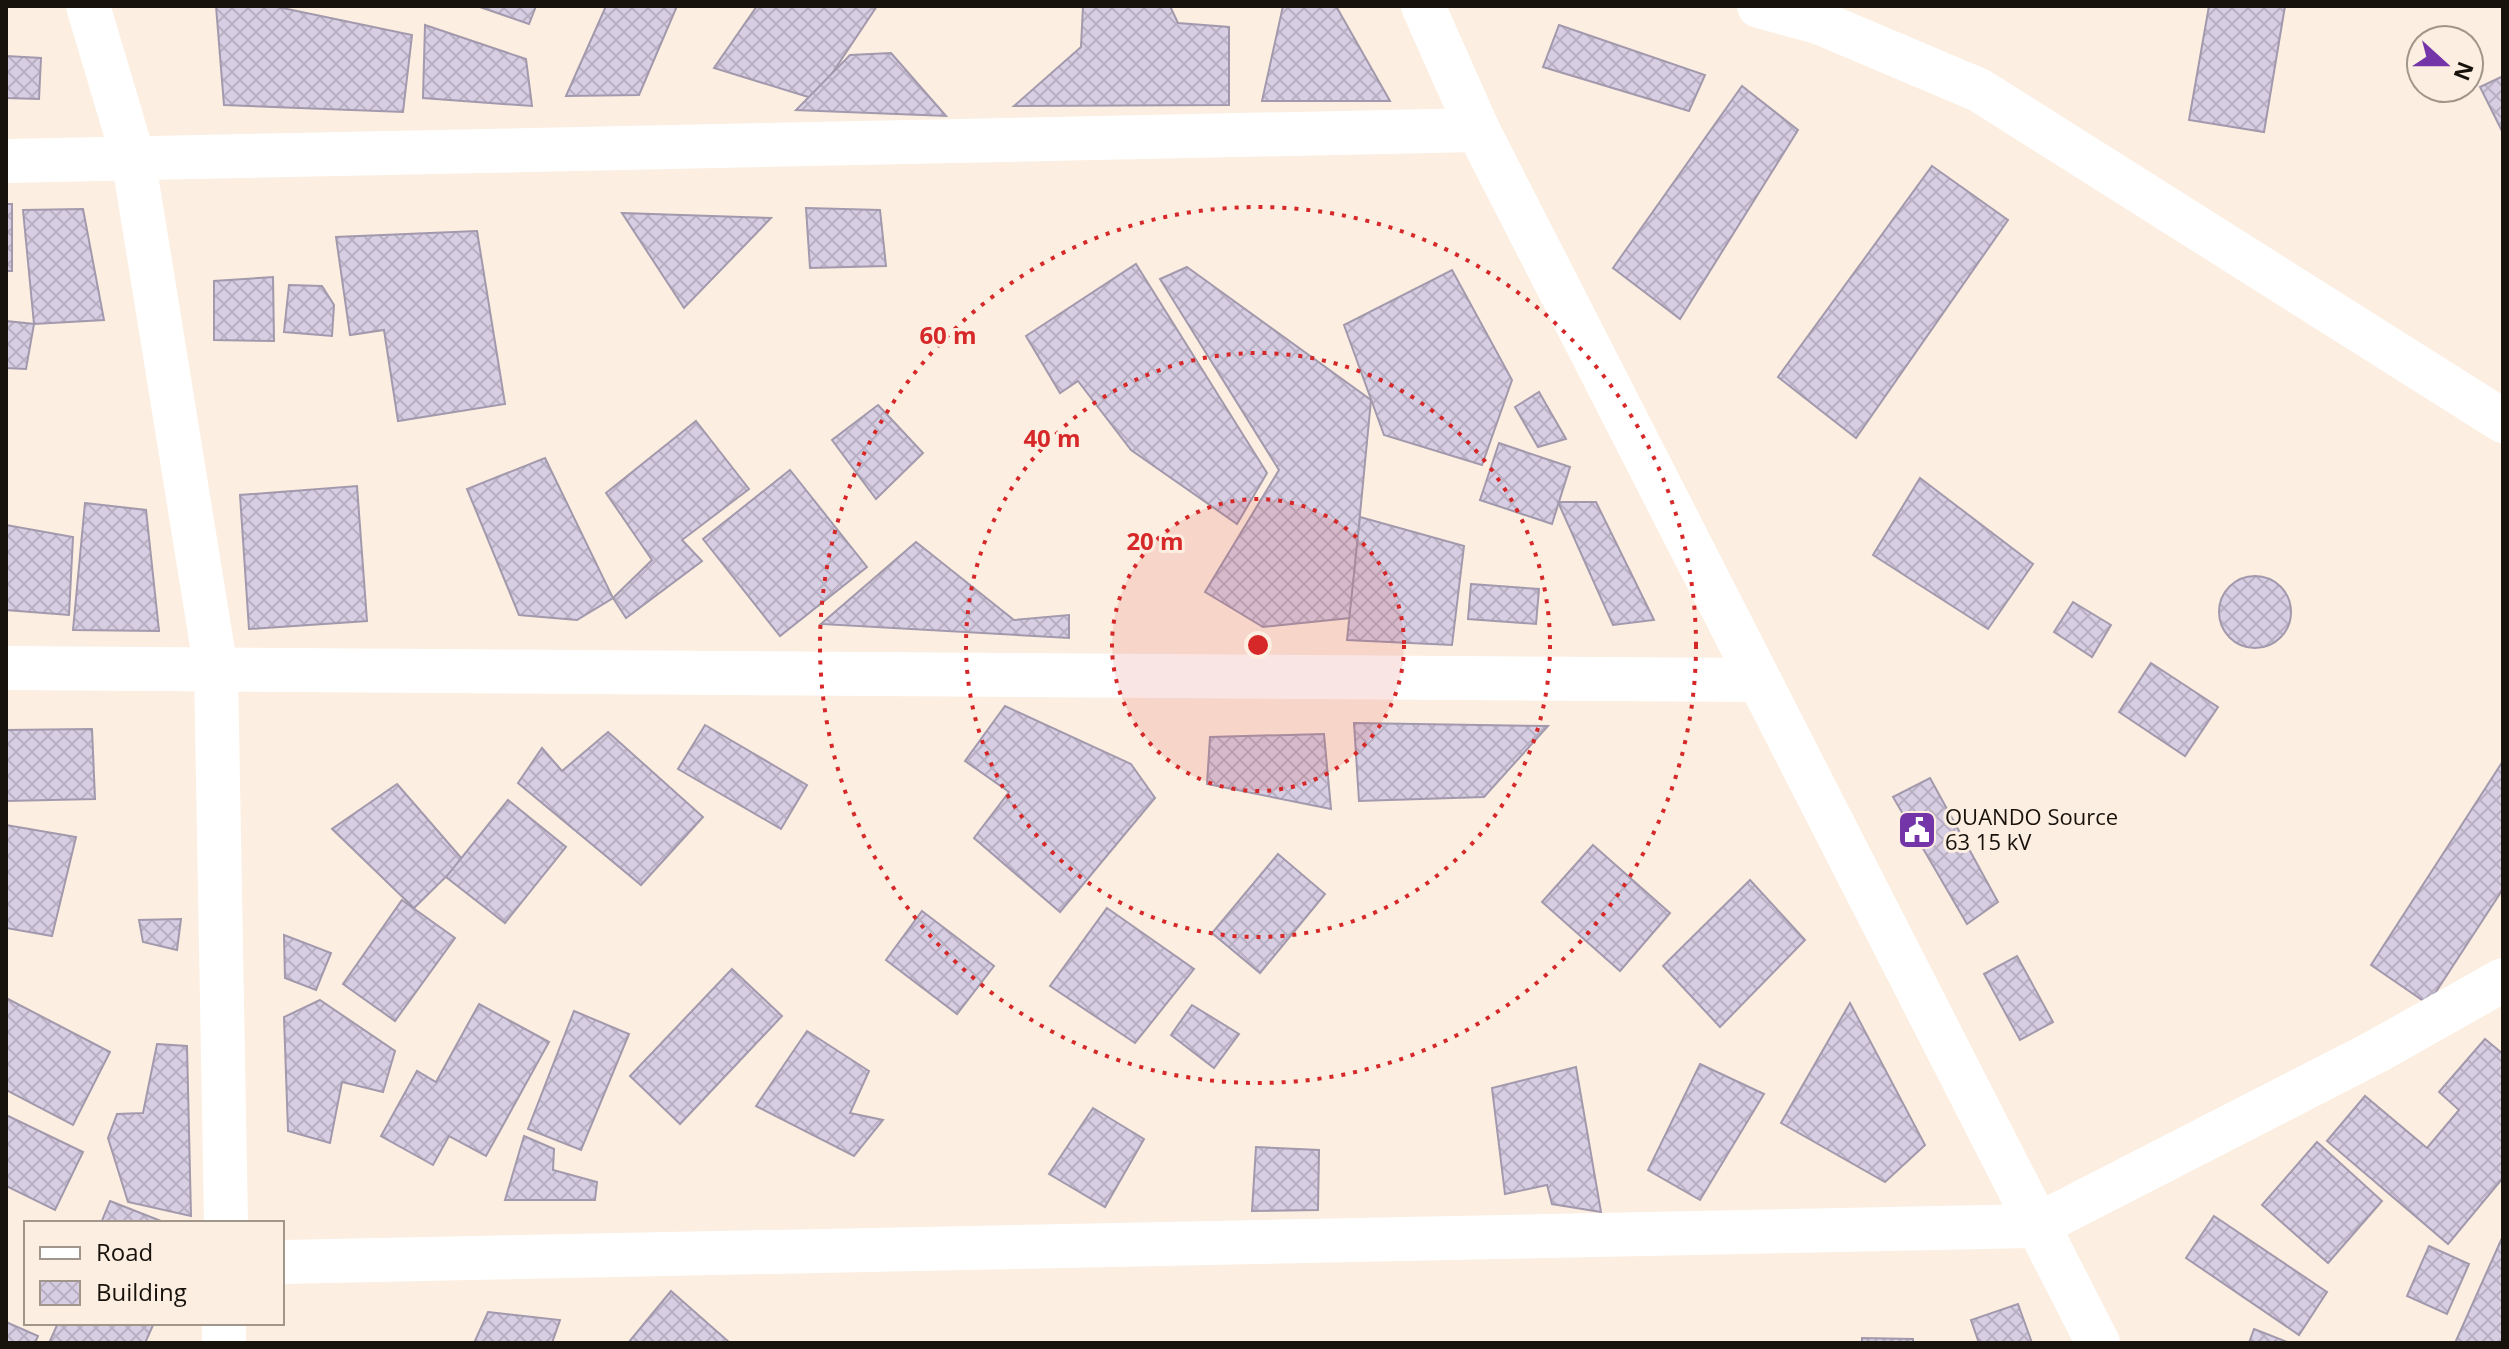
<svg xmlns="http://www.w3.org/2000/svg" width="2509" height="1349" viewBox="0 0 2509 1349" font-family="'Open Sans',sans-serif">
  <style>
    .building { fill: url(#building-cross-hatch); stroke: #a299ad; stroke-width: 2 }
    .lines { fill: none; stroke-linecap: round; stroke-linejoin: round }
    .minor { stroke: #fff; stroke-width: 44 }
    .tertiary { stroke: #fff; stroke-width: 44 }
    .ring { fill: none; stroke: #d62828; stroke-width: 4; stroke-dasharray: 4 8 }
    .labels { text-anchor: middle; stroke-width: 6; stroke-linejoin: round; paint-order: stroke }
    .poi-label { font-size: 22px; fill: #18120c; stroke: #fceee0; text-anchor: start }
    .centre { fill: #d62828; stroke: #fceee0; stroke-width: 4 }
    .ring-label { font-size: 24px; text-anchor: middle; font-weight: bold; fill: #d62828; stroke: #fceee0; stroke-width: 6; stroke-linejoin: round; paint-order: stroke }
  </style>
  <defs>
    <pattern id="building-cross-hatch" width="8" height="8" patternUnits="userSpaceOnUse" patternTransform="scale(2)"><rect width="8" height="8" fill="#d7cee3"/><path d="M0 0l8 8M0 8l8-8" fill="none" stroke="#b8b0c2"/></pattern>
  </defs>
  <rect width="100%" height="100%" fill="#fceee0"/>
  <g class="building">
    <path d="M216,6H273L412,35L403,112L224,105Z"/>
    <path d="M477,6H536L529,24Z"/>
    <path d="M606,6H677L639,95L566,96Z"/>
    <path d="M757,6H877L815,99L714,68Z"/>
    <path d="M1083,6H1170L1178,23L1229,27V105L1014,106L1081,47Z"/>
    <path d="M1283,6H1336L1390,101H1262Z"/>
    <path d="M2209,6H2285L2264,132L2189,120Z"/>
    <path d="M425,25L526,59L532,106L423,98Z"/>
    <path d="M1559,25L1705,75L1689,111L1543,67Z"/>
    <path d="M891,53L946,116L796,110L850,55Z"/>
    <path d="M6,56L41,58L39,99L6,98Z"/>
    <path d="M2503,76V133L2480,87Z"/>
    <path d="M1742,86L1798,130L1680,319L1613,268Z"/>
    <path d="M1932,166L2008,220L1856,438L1778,377Z"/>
    <rect x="6" y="204" width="6" height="67"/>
    <path d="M806,208L880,210L886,266L810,268Z"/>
    <path d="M83,209L104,320L34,324L23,210Z"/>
    <path d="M622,213L771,218L684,308Z"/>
    <path d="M477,231L505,404L398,421L384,330L350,335L336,237Z"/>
    <path d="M1136,264L1267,473L1237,524L1131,450L1078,381L1060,393L1026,336Z"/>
    <path d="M1187,267L1371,400L1350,618L1263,627L1205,592L1279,470L1160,279Z"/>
    <path d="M1452,270L1512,380L1482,465L1384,435L1344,325Z"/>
    <path d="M273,277L274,341L214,340V281Z"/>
    <path d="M289,285L322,286L334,305L332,336L284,332Z"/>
    <path d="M6,321L34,324L26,369L6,368Z"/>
    <path d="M1539,392L1566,439L1538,447L1515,407Z"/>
    <path d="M878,405L923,453L876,499L832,440Z"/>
    <path d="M696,421L749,489L682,540L702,561L626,618L613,598L652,560L606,493Z"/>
    <path d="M1499,443L1570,467L1552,524L1480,500Z"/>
    <path d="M545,458L613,598L577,620L519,615L467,489Z"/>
    <path d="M790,470L867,567L780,636L703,539Z"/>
    <path d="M1920,478L2033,564L1988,629L1873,555Z"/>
    <path d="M357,486L367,621L249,629L240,495Z"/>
    <path d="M1558,502H1596L1654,620L1613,625Z"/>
    <path d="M85,503L146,510L159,631L73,630Z"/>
    <path d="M1360,517L1464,546L1452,645L1347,640Z"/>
    <path d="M6,525L73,537L69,615L6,610Z"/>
    <path d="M916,542L1014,620L1069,615V638L821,624Z"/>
    <circle cx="2255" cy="612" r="36"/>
    <path d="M1471,584L1539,589L1536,624L1468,619Z"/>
    <path d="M2073,602L2111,625L2092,657L2054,632Z"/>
    <path d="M2151,663L2218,707L2185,756L2119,712Z"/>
    <path d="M1005,706L1131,764L1155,798L1060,912L974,838L1009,792L965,761Z"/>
    <path d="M1354,723L1548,726L1484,797L1359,801Z"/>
    <path d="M705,725L807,785L781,829L678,769Z"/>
    <path d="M92,729L95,799L6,801V730Z"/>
    <path d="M608,732L703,817L641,885L518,783L542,748L562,771Z"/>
    <path d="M1324,734L1331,809L1207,784L1210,737Z"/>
    <path d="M2503,761V889L2428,1004L2371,965Z"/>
    <path d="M1930,778L1998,902L1967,924L1893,797Z"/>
    <path d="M397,784L463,860L414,908L332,829Z"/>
    <path d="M508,800L566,847L505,923L446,877Z"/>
    <path d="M6,825L76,837L52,936L6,928Z"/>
    <path d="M1593,845L1670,913L1620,971L1542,902Z"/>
    <path d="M1278,854L1325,894L1260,973L1212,933Z"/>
    <path d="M1750,880L1805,940L1720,1027L1663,966Z"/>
    <path d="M402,900L455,938L395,1021L343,984Z"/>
    <path d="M1107,908L1194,969L1135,1043L1050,986Z"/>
    <path d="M922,911L994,966L957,1014L886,960Z"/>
    <path d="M181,919L177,950L143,942L139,920Z"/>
    <path d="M284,935L331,953L316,990L285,978Z"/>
    <path d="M2017,956L2053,1022L2020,1040L1984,974Z"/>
    <path d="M732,969L782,1016L680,1124L630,1076Z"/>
    <path d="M6,998L110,1052L73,1125L6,1090Z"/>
    <path d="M320,1000L395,1051L383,1092L342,1082L330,1143L288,1131L284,1017Z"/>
    <path d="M1850,1003L1925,1145L1885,1182L1781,1123Z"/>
    <path d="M479,1004L549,1042L486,1156L449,1136L433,1165L381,1136L417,1071L436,1082Z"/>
    <path d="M1192,1005L1239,1034L1214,1068L1171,1035Z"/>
    <path d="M574,1011L629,1034L581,1150L528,1129Z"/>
    <path d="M807,1031L869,1071L850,1113L883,1120L854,1156L756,1106Z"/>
    <path d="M2485,1039L2503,1054V1178L2448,1244L2327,1141L2365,1096L2427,1148L2459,1110L2439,1092Z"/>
    <path d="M157,1044L187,1046L191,1216L128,1202L108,1138L117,1114L143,1113Z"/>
    <path d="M1700,1064L1764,1094L1700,1200L1648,1170Z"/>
    <path d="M1576,1067L1601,1212L1552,1204L1547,1185L1505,1194L1492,1088Z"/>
    <path d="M1093,1108L1144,1139L1105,1207L1049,1174Z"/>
    <path d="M6,1115L83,1152L55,1210L6,1186Z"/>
    <path d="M524,1136L554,1149L553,1170L597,1182L595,1200H505Z"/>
    <path d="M2317,1142L2382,1201L2328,1263L2262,1205Z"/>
    <path d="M1256,1147L1319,1150L1318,1210L1252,1211Z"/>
    <path d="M110,1201L166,1223H101Z"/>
    <path d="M2214,1216L2327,1292L2299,1335L2186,1258Z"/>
    <path d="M2502,1238L2503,1343H2455Z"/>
    <path d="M2429,1246L2469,1264L2447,1314L2407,1296Z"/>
    <path d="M671,1291L730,1343H628Z"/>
    <path d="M2018,1304L2032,1343H1979L1971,1320Z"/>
    <path d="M488,1312L560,1320L552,1343H474Z"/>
    <path d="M6,1322L38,1336L35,1343H6Z"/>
    <path d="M58,1323H154L145,1343H49Z"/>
    <path d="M2254,1329L2290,1343H2249Z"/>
    <path d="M1862,1338L1913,1339V1343H1862Z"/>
  </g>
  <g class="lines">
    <g class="minor">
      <path d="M88,6L133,157L216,670L226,1223"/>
      <path d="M6,161L1478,130"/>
      <path d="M6,668L1756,680"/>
      <path d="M282,1262L2036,1226L2377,1051L2503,980"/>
      <path d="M224,1343V1323"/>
    </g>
    <g class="tertiary">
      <path d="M1423,6L1478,130L2098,1343"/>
      <path d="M1759,6L1818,22L1979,90L2503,421"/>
    </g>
  </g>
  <circle cx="1258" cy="645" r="146" fill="#d62828" fill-opacity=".12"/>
  <g class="ring">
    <circle cx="1258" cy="645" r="146"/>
    <circle cx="1258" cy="645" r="292"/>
    <circle cx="1258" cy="645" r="438"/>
  </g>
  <defs>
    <symbol id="civic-square" viewBox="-11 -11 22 22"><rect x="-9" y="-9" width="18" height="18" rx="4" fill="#7435a9" stroke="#fceee0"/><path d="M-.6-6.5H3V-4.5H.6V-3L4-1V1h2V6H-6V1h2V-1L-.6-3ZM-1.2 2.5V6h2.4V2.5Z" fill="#fff"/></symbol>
  </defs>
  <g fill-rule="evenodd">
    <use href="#civic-square" x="1895" y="808" width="44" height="44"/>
  </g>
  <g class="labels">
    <g class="poi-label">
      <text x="1945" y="825">OUANDO Source<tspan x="1945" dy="25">63 15 kV</tspan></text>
    </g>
  </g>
  <circle cx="1258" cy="645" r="12" class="centre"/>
  <g class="ring-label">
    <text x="948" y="344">60 m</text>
    <text x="1052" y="447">40 m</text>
    <text x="1155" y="550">20 m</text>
  </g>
  <rect width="2509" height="1349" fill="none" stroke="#18120c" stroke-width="16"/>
  <rect x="24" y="1221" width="260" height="104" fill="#fceee0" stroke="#a1968b" stroke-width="2"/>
  <rect x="40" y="1247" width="40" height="12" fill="#ffffff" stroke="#a1968b" stroke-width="2"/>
  <text x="96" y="1261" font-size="24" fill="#18120c">Road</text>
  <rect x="40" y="1281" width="40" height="24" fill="url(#building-cross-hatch)" stroke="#a1968b" stroke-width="2"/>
  <text x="96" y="1301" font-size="24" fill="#18120c">Building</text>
  <g transform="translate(2445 64) rotate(111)"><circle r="38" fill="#fceee0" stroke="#a1968b" stroke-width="2"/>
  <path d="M0-6L14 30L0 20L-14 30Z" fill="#7435a9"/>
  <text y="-12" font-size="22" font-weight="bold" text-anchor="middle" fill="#18120c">N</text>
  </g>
</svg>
